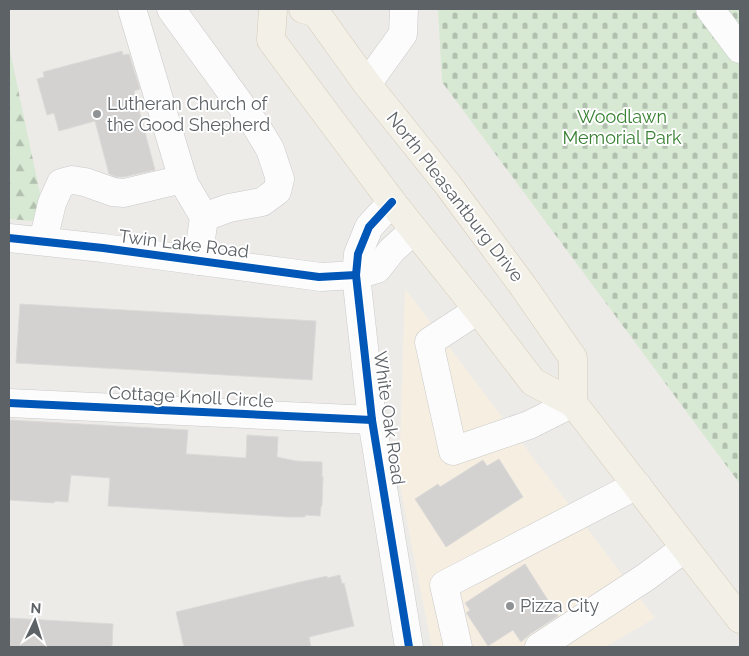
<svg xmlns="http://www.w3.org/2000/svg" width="749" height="656" viewBox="0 0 749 656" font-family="Raleway,sans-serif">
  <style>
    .commercial { fill: #f6efe1 }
    .forest { fill: url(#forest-firs) }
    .cemetery { fill: url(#cemetery-stones) }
    .building { fill: #d4d2d1; stroke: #dcdad8 }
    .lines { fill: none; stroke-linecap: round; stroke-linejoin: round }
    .minor-casing { stroke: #c9c9c9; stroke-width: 29 }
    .major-casing { stroke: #d5c9b5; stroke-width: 29 }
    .minor { stroke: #fcfcfc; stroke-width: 28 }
    .major { stroke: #f3f0e8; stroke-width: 28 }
    .cycleway-casing { stroke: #fff; stroke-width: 11 }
    .cycleway { stroke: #0057b8; stroke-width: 8 }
    .poi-dot { fill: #8f9294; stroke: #fff; stroke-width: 2 }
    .labels { text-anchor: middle; stroke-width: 4; stroke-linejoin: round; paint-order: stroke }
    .poi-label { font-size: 18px; fill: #5d6266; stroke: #fff; text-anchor: start }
    .park-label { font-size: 18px; fill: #388132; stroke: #fff }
    .street-label { font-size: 18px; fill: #5d6266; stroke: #fff }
  </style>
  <defs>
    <pattern id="forest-firs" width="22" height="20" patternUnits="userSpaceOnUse" patternTransform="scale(1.25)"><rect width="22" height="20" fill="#d8e9d3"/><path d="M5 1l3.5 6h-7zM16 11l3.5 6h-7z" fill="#b2c0af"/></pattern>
    <pattern id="cemetery-stones" width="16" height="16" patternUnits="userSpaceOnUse" patternTransform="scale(1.25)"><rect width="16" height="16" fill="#d8e9d3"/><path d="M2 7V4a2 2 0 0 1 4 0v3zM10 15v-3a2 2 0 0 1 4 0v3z" fill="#b2c0af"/></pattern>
  </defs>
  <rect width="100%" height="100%" fill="#edebe8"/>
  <path class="commercial" d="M405,289L655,618L605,647H432L399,481Z"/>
  <path class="forest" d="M9,46L46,222L9,219Z"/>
  <path class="cemetery" d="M438,9H740V484L442,82Z"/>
  <g class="building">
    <path d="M122,51L123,55L129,54L140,89L134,91L155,170L123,177H116L109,174L95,121L59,131L54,113L47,115L37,79L44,77L43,72Z"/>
    <path d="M20,304L316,321L312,380L16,363Z"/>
    <path d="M9,420L188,430L186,454L246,458L247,435L278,437L277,457L296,461L322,462V477H323L322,506H321L320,516L305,515V517H288L108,506L110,478L71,475L68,502L55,501L54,503L9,500Z"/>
    <path d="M499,459L523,497L446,547L415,499L438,484L440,487L483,460L487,466Z"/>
    <path d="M525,564L558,616L530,634L521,642L513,630L488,646L467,614L466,613L470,610L465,603Z"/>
    <path d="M340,575L342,584L344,583L354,626L309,637L311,647H184L176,612L300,582L327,576V578Z"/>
    <path d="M9,618L113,624L112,647H9Z"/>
  </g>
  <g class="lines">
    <defs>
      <g id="minor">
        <path d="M132,9L184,183L204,217L198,261"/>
        <path d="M171,9L256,126L270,149L280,179L277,191L262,202L229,208L204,217"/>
        <path d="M710,9L740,49"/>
        <path d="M367,84L403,34L404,9"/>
        <path d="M392,202L369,227L358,254L356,275L372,420L409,647"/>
        <path d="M9,238L103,248L321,277L356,275L377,269L392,250L414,230"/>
        <path d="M43,241L52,203L61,183L72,180L85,182L113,192L124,193L183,179"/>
        <path d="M478,310L429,342L453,451L529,425L573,403"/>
        <path d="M9,403L372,420"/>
        <path d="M458,647L444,585L637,485"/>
        <path d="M539,647L646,577L685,548"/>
      </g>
      <g id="major">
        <path d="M273,9L271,40L392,202L478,310L533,382L573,403L740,619"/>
        <path d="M303,9L316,13L367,84L448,185L523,286L573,358V403"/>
      </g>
    </defs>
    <use href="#minor" class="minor-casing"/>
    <use href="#major" class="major-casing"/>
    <use href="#minor" class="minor"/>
    <use href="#major" class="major"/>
    <defs>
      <g id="cycleway">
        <path d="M392,202L369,227L358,254L356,275L372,420L409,647"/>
        <path d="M9,238L103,248L319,277L356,275"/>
        <path d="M9,403L372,420"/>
      </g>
    </defs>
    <use href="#cycleway" class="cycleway-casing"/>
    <use href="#cycleway" class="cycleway"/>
  </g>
  <g class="poi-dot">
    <circle cx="97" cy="114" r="5"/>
    <circle cx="510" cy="606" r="5"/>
  </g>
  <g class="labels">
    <g class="poi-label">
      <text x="107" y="110">Lutheran Church of<tspan x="107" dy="21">the Good Shepherd</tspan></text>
      <text x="520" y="612">Pizza City</text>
    </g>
    <g class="park-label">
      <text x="622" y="123">Woodlawn<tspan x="622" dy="21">Memorial Park</tspan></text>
    </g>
    <g class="street-label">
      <text transform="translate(455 197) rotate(52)" y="6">North Pleasantburg Drive</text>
      <text transform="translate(184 244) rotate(7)" y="6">Twin Lake Road</text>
      <text transform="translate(191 397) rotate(3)" y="6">Cottage Knoll Circle</text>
      <text transform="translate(389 418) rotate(82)" y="6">White Oak Road</text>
    </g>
  </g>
  <rect width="749" height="656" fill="none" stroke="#5d6266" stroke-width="20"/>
  <g transform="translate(35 621) rotate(4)" stroke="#ffffff" stroke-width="4" paint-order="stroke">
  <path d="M0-4L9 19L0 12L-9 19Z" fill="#5d6266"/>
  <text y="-8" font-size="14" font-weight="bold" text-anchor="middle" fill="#5d6266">N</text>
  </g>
</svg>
